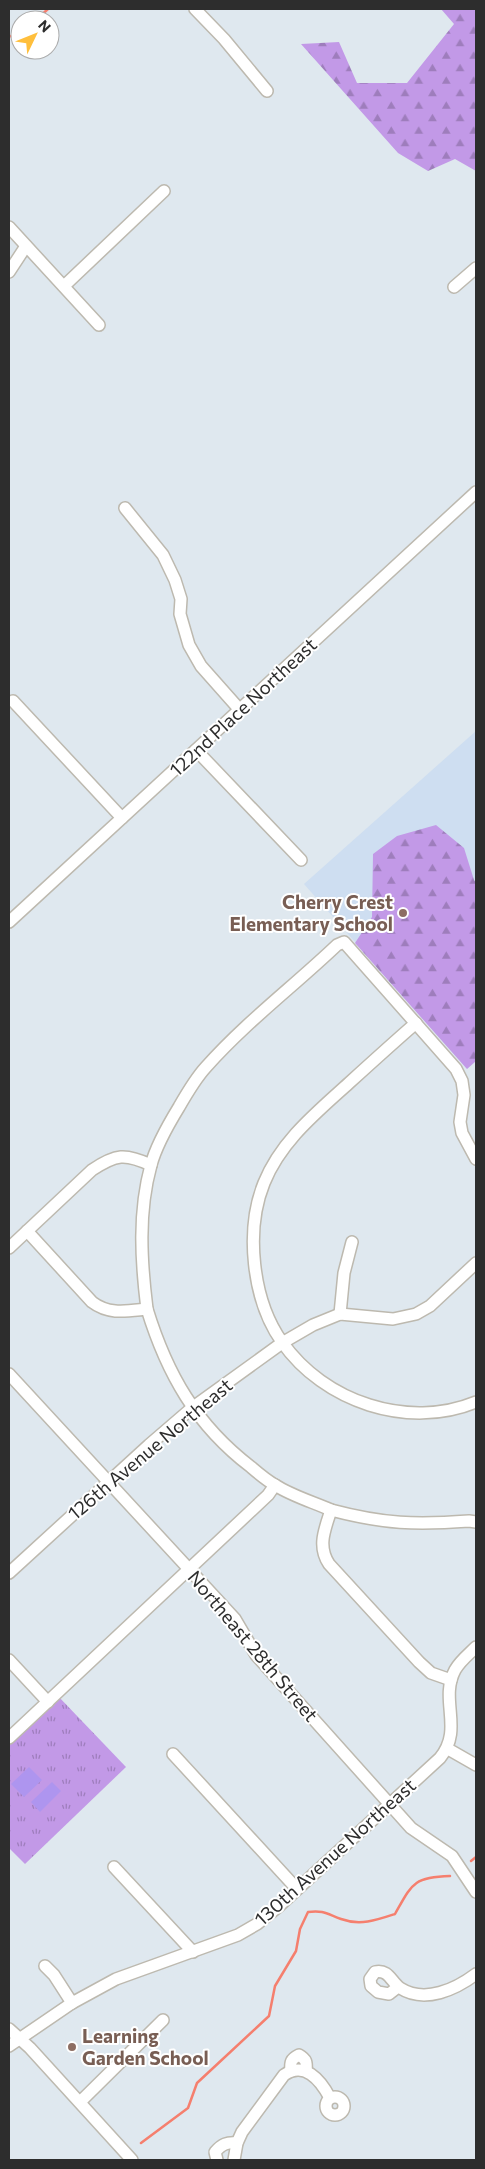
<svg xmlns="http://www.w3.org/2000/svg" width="485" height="2169" viewBox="0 0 485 2169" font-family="Commissioner,sans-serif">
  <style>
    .education { fill: #cedef1 }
    .forest { fill: url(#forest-firs) }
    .park { fill: url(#park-tufts) }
    .pitch { fill: #ae95ef }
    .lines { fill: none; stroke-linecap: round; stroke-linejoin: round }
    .stream { stroke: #f57f6e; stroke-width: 2.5 }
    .minor-casing { stroke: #bdb9af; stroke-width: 14 }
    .minor { stroke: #fff; stroke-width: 11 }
    .education-dot { fill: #8d6e63; stroke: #fff; stroke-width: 2 }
    .labels { text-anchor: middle; stroke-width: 4; stroke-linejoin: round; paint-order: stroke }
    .street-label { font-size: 19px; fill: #2d2d2d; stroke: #fff }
    .education-label { font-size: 19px; font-weight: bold; fill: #785e54; stroke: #fff; text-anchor: end }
  </style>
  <defs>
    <pattern id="forest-firs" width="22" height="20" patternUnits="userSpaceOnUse" patternTransform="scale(1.25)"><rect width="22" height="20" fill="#c299e7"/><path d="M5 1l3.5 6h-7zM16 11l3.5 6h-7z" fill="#9e7dbc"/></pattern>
    <pattern id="park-tufts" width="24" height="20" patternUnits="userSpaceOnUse" patternTransform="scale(1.25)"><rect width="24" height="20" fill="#c299e7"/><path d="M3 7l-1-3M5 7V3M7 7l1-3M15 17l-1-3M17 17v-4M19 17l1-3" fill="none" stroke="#9e7dbc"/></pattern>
  </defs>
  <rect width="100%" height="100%" fill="#dfe8ef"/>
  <path class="education" d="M476,731V1061L467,1069L304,884Z"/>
  <g class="forest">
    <path d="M441,9H476V171L455,159L428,171L398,153L301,44L339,42L357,83H407L454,24Z"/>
    <path d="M436,825L464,848L474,880L476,883V1061L467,1069L355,943L372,917L373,854L397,836Z"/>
  </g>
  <path class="park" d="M57,1695L126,1767L25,1864L9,1848V1741Z"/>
  <g class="pitch">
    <path d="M29,1767L42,1780L24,1797L11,1784Z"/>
    <path d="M52,1782L61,1791L40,1812L31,1802Z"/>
  </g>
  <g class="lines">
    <g class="stream">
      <path d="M36,20L48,9"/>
      <path d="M9,37L20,31"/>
      <path d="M471,1861L476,1857"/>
      <path d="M141,2143L188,2108L197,2083L269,2016L275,1986L296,1951L300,1929L308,1912C324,1910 327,1914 341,1919C360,1926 377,1920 395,1914C412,1884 413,1877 450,1876"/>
    </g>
    <defs>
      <g id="minor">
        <path d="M195,9L224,39L267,91"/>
        <path d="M9,227L99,325"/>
        <path d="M9,272L26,246"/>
        <path d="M64,286L164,191"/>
        <path d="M454,287L476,268"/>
        <path d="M125,508L163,555L175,580L181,599L180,614L189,645L201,666L240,710"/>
        <path d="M13,701L122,818"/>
        <path d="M196,750L301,860"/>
        <path d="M9,922L476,492"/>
        <path d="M416,1023C393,1043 371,1063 349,1083C316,1113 281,1141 264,1183C245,1230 252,1300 282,1342C324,1402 408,1430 476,1402"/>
        <path d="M27,1231L92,1302C109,1315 127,1311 147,1309C167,1374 196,1425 251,1467C258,1473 266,1480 275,1485C292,1496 313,1502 331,1510C325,1529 317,1546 329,1564L419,1662L431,1673L451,1680"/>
        <path d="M9,1248L92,1170C116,1154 125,1153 151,1165"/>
        <path d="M147,1309C141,1261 138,1212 151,1165C156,1146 168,1125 179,1107C187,1093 195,1079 206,1067C246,1022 294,986 337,945L344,942L456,1069L462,1081L464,1095L460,1122L462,1133L476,1159"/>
        <path d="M340,1314L344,1273L352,1242"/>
        <path d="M9,1374L235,1619L256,1655L411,1828L452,1856L476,1892"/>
        <path d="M331,1510C384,1524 416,1525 469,1521L476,1522"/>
        <path d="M9,1573L149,1445L192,1408L282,1343L313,1325L340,1314L393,1319L416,1314L430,1306L476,1263"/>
        <path d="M9,1660L48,1702"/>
        <path d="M9,1738L268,1495L275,1485"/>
        <path d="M448,1749L476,1765"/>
        <path d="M173,1754L297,1889"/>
        <path d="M114,1867L193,1952"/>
        <path d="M45,1966L54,1975L72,2003"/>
        <path d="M398,1987L389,1994L378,1992L371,1986L370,1979L375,1972C389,1969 391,1982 400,1988C425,2004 456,1989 476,1974"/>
        <path d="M9,2029L30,2048L132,2160"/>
        <path d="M9,2046L72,2003L116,1979L238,1935L257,1924L279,1906L440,1758C464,1729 439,1700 455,1670C460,1661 469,1654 476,1647"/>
        <path d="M291,2071C290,2062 291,2059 299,2055C306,2059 307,2062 306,2071"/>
        <circle cx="335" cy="2106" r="9"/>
        <path d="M80,2102L163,2020"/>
        <path d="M217,2160L215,2152C222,2144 227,2142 237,2143"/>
        <path d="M234,2160L237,2143L242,2132L284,2075C304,2061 320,2079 330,2098"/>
      </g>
    </defs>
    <use href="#minor" class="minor-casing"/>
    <use href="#minor" class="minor"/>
  </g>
  <g class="education-dot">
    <circle cx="403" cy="913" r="5"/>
    <circle cx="72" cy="2047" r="5"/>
  </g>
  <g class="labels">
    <g class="street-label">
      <text transform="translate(243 707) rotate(-43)" y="7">122nd Place Northeast</text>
      <text transform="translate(150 1449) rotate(-40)" y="7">126th Avenue Northeast</text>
      <text transform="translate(253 1646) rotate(50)" y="7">Northeast 28th Street</text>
      <text transform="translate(335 1852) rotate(-42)" y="7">130th Avenue Northeast</text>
    </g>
    <g class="education-label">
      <text x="393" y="909">Cherry Crest<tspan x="393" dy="22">Elementary School</tspan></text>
      <text x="82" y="2043" text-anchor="start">Learning<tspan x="82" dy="22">Garden School</tspan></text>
    </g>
  </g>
  <rect width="485" height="2169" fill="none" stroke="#2d2d2d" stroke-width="20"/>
  <g transform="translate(35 35) rotate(47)"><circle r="24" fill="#ffffff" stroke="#ababab"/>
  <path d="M0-4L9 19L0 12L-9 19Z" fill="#ffbf3c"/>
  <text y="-8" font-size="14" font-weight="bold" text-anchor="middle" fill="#2d2d2d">N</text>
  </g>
</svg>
